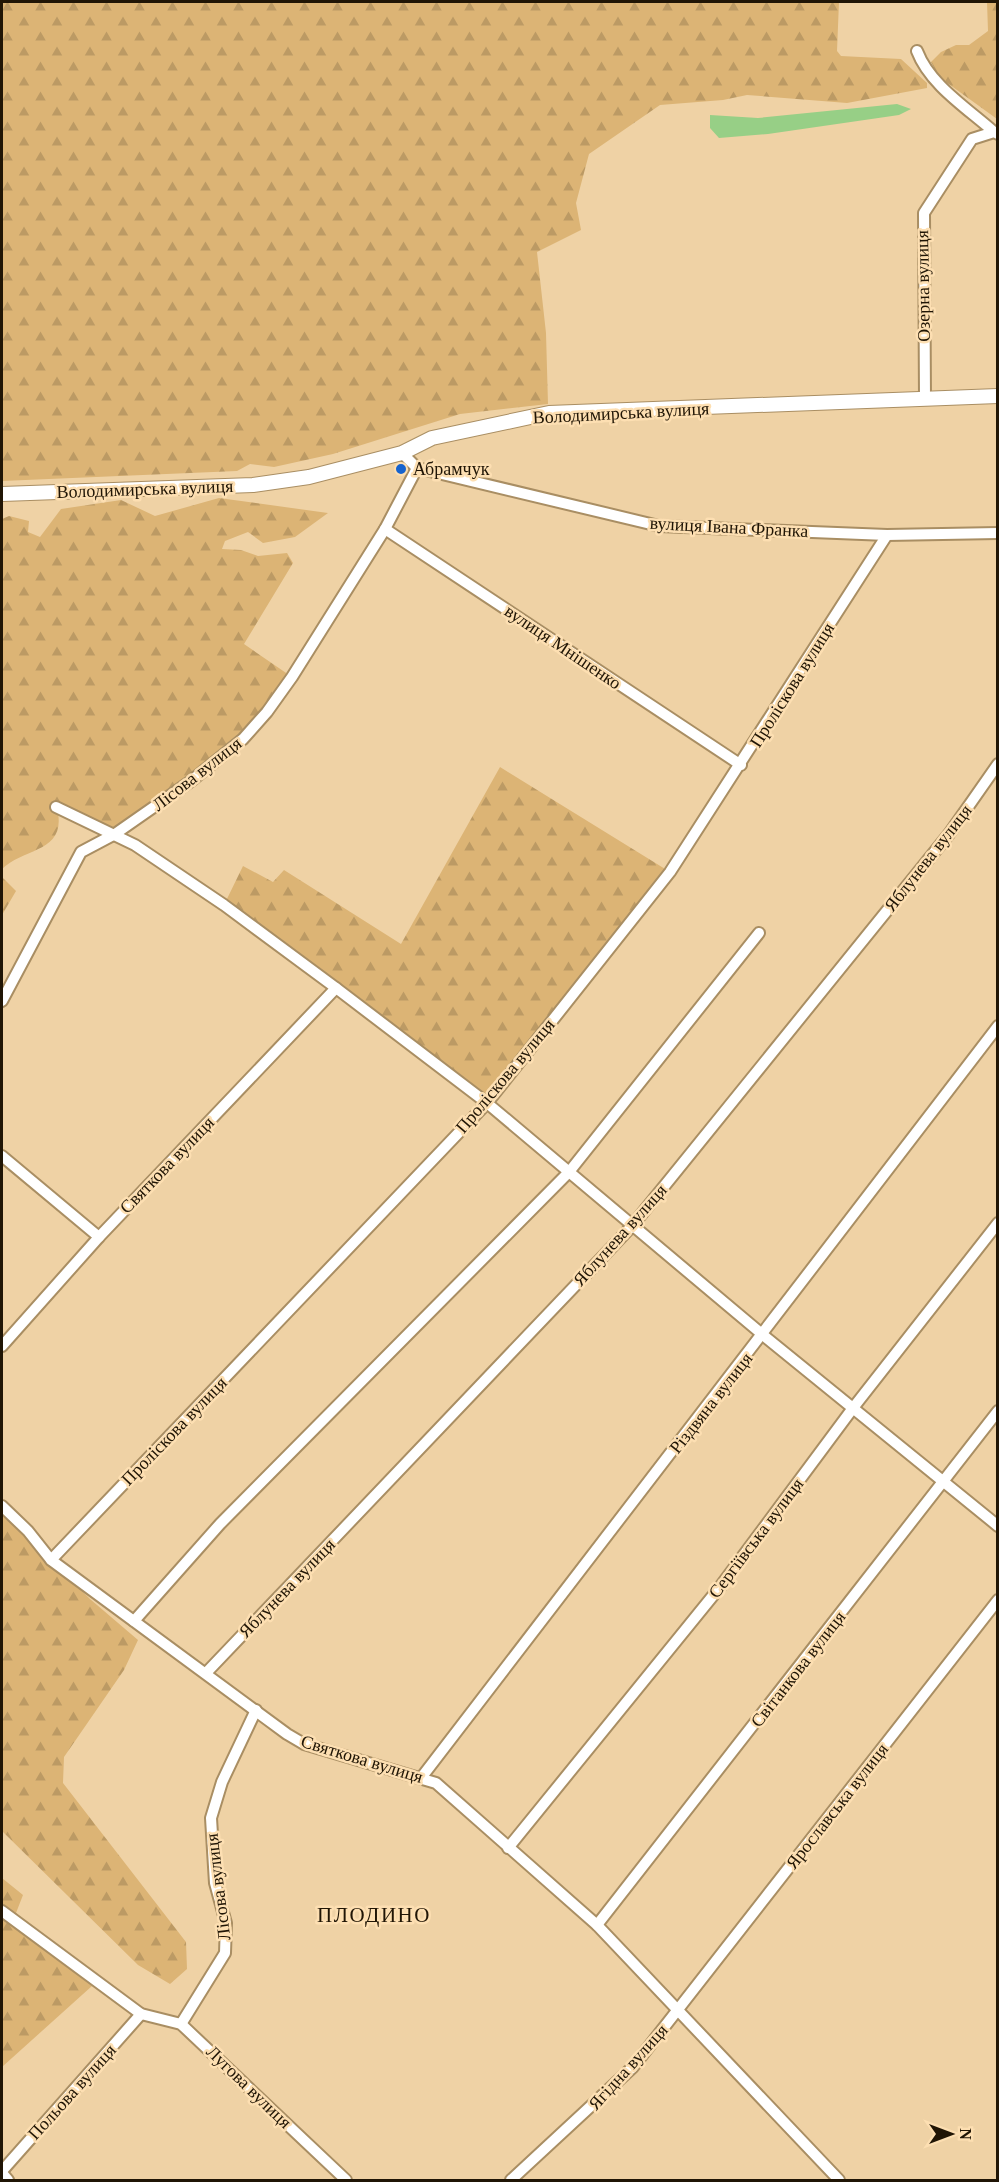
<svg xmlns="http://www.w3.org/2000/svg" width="999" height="2182" viewBox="0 0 999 2182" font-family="Georgia,serif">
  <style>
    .forest { fill: url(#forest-firs) }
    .water { fill: #97cf86 }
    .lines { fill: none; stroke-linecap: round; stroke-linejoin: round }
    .minor-casing { stroke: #a98e63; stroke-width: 14 }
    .major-casing { stroke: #a98e63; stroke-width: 16 }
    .minor { stroke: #fff; stroke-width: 10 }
    .major { stroke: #fff; stroke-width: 14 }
    .poi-dot { fill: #1663ce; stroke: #fddfb2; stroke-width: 2 }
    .labels { text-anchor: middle; stroke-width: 5; stroke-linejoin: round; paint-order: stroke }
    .street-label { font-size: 18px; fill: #201505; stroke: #fddfb2 }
    .poi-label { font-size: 18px; fill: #201505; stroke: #fddfb2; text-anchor: start }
    .quarter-label { font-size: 21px; letter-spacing: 1.5px; fill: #201505; stroke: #fddfb2 }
  </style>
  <defs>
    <pattern id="forest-firs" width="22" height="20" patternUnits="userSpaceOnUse" patternTransform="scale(1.5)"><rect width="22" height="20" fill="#dcb475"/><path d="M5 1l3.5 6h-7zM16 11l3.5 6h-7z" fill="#bc9a64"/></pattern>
  </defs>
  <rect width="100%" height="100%" fill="#efd2a5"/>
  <g class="forest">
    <path d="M2,2H839L837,51L841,56L901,59L927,83V88L847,103L747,95L723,100L660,105L589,154L576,203L581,230L537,252L546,333L548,404L460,414L333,454L274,467L250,464L237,471L2,481Z"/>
    <path d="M987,2H997V119L939,77L931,62L941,52L956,45H969L988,31Z"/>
    <path d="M219,498L328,513L295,537L263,543L248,532L225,541L222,549L241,550L258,556L287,553L293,563L244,644L292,677L243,739L115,834L57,808C68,853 24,847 2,869V519L9,516L29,521L28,532L40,537L61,509L121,500L155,516Z"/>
    <path d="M500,767L670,872L487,1103L224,905L243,866L273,882L284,870L401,944Z"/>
    <path d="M2,877L16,891L2,915Z"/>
    <path d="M2,1511L90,1599L138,1640L124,1670L64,1757L63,1783L186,1942L187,1969L170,1984L138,1965L2,1831Z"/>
    <path d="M2,1878L23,1895L16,1913L92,1986L2,2067Z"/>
  </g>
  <path class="water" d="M897,104L911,109L899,115L768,134L719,138L710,128V115L758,118Z"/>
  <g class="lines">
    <defs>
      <g id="minor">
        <path d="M917,51C930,85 967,108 994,132"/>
        <path d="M925,399L924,213L972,139L994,132L998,134"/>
        <path d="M402,453L417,468L659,526L887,535L998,533"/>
        <path d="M385,529L741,765"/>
        <path d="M56,807L135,845L224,905L336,988L487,1103L763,1335L998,1526"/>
        <path d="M2,1001L81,852L115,834L191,781L243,739L267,712L292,677L385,529L417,468"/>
        <path d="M2,1156L99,1237"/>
        <path d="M2,1346L99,1237L336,988"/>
        <path d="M2,1506L28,1531L51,1560L287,1734L304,1744L436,1783L597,1925L839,2180"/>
        <path d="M51,1560L487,1103L670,872L887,535"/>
        <path d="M134,1621L220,1524L569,1172L759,933"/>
        <path d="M206,1673L632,1226L949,834L998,764"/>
        <path d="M421,1778L998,1026"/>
        <path d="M508,1848L720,1587L853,1408L998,1223"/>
        <path d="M2,1911L141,2014L181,2024L346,2180"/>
        <path d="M597,1925L998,1411"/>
        <path d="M181,2024L225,1953L226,1923L215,1883L211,1818L222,1782L256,1710"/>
        <path d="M2,2171L141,2014"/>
        <path d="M2,2173L8,2180"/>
        <path d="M511,2180L633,2067L998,1600"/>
      </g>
      <path id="major" d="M2,494L253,485L309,477L402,453L432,438L549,413L998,396"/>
    </defs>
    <use href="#minor" class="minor-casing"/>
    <use href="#major" class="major-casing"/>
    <use href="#minor" class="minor"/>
    <use href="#major" class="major"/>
  </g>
  <circle class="poi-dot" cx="401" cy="469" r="6"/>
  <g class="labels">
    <g class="street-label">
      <text transform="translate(923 286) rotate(-91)" y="6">Озерна вулиця</text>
      <text transform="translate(621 413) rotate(-3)" y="6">Володимирська вулиця</text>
      <text transform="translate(145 489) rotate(-2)" y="6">Володимирська вулиця</text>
      <text transform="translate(729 527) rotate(3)" y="6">вулиця Івана Франка</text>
      <text transform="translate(563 647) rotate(34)" y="6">вулиця Мнішенко</text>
      <text transform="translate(792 685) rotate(-58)" y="6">Проліскова вулиця</text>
      <text transform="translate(197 774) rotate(-38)" y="6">Лісова вулиця</text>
      <text transform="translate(928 858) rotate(-52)" y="6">Яблунева вулиця</text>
      <text transform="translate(505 1076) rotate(-50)" y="6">Проліскова вулиця</text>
      <text transform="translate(167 1165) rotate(-46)" y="6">Святкова вулиця</text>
      <text transform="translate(620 1235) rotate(-48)" y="6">Яблунева вулиця</text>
      <text transform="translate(711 1403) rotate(-52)" y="6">Різдвяна вулиця</text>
      <text transform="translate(174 1431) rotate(-46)" y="6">Проліскова вулиця</text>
      <text transform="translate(756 1538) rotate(-53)" y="6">Сергіївська вулиця</text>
      <text transform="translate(287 1588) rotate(-46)" y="6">Яблунева вулиця</text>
      <text transform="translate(798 1669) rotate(-52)" y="6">Світанкова вулиця</text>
      <text transform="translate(362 1759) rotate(17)" y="6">Святкова вулиця</text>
      <text transform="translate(837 1806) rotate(-52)" y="6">Ярославська вулиця</text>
      <text transform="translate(218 1887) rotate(-97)" y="6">Лісова вулиця</text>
      <text transform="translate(628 2067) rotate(-48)" y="6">Ягідна вулиця</text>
      <text transform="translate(249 2087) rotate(44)" y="6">Лугова вулиця</text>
      <text transform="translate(72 2092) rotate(-48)" y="6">Польова вулиця</text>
    </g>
    <g class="poi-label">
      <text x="413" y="475">Абрамчук</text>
    </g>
    <g class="quarter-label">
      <text x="374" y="1922">ПЛОДИНО</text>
    </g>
  </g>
  <rect width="999" height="2182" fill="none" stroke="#201505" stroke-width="6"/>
  <g transform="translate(951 2134) rotate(90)" stroke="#fddfb2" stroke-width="4.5" paint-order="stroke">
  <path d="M0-4.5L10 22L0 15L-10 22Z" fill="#201505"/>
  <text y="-9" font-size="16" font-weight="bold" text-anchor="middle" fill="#201505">N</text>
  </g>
</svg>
